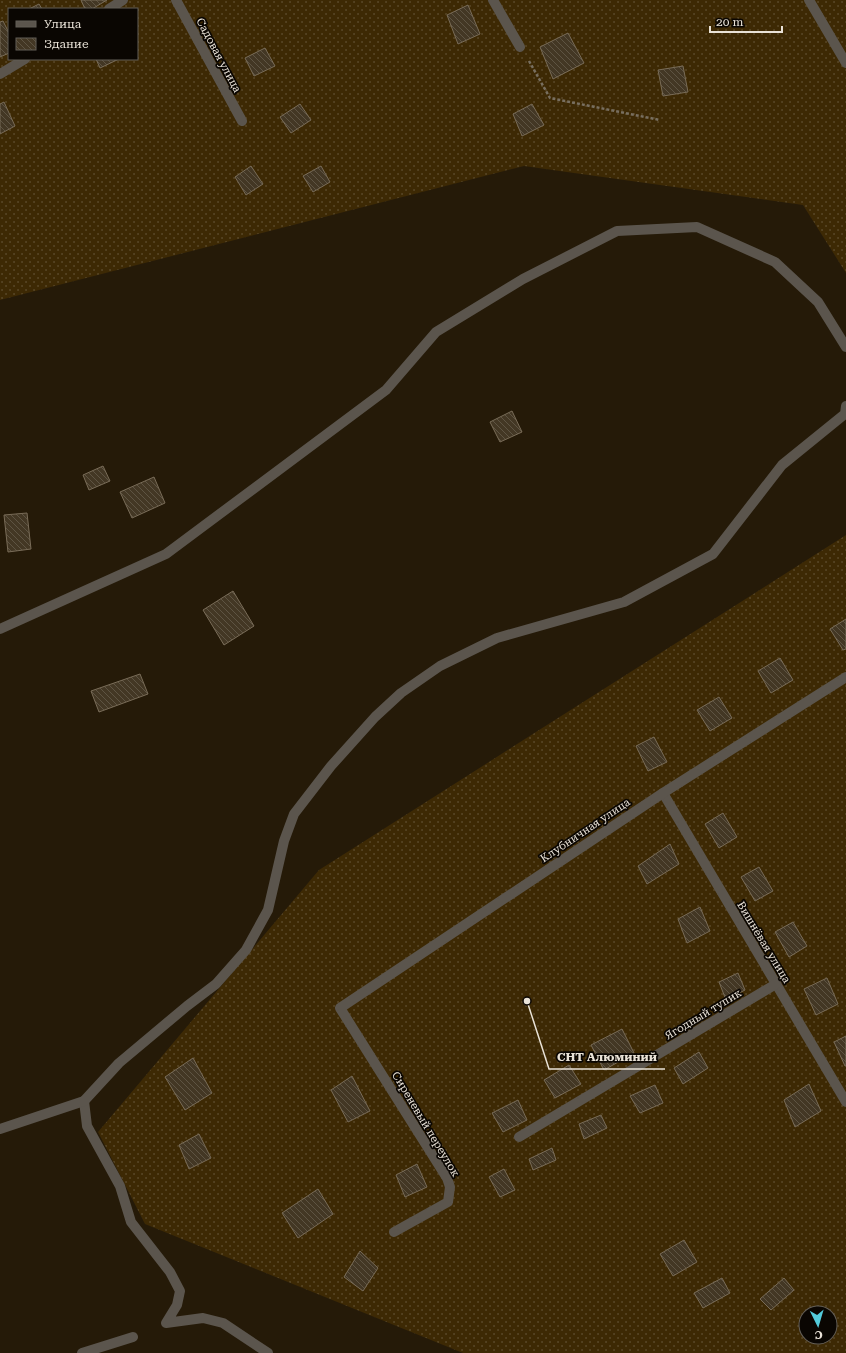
<svg xmlns="http://www.w3.org/2000/svg" width="846" height="1353" viewBox="0 0 846 1353" font-family="'Roboto Serif',serif">
  <style>
    .grass { fill: url(#grass-dots); fill-rule: evenodd }
    .building { fill: url(#building-back-hatch); stroke: #796c58 }
    .lines { fill: none; stroke-linecap: round; stroke-linejoin: round }
    .path { stroke: #786f60; stroke-width: 2.5; stroke-dasharray: 3 2; stroke-linecap: butt }
    .minor { stroke: #5b554d; stroke-width: 10 }
    .labels { text-anchor: middle; stroke-width: 3.5; stroke-linejoin: round; paint-order: stroke }
    .street-label { font-size: 11px; fill: #e9e2d7; stroke: #0a0602 }
    .leader { fill: none; stroke: #e9e2d7; stroke-width: 1.5 }
    .callout-dot { fill: #e9e2d7; stroke: #0a0602; stroke-width: 1.5 }
    .callout-label { font-size: 12px; text-anchor: middle; font-weight: bold; fill: #e9e2d7; stroke: #0a0602; stroke-width: 3.5; stroke-linejoin: round; paint-order: stroke }
  </style>
  <defs>
    <pattern id="grass-dots" width="8" height="8" patternUnits="userSpaceOnUse"><rect width="8" height="8" fill="#3d2904"/><path d="M2 2h.1M6 6h.1" fill="none" stroke="#594828" stroke-width="1.8" stroke-linecap="round"/></pattern>
    <pattern id="building-back-hatch" width="6" height="6" patternUnits="userSpaceOnUse"><rect width="6" height="6" fill="#433724"/><path d="M-1 5l2 2M0 0l6 6M5-1l2 2" fill="none" stroke="#5e5443"/></pattern>
  </defs>
  <rect width="100%" height="100%" fill="#251a08"/>
  <g class="grass">
    <path d="M0,0H846V273L803,205L524,166L0,300ZM9,9H137V59H9Z"/>
    <path d="M846,535V1353H463L145,1224L98,1132L319,870ZM806,1313H830V1337H806Z"/>
  </g>
  <g class="building">
    <path d="M81,0H107L92,9H85Z"/>
    <path d="M39,4L42,9H29Z"/>
    <path d="M468,5L480,34L458,44L447,15Z"/>
    <path d="M3,21L9,33V53L0,57V22Z"/>
    <path d="M568,33L584,63L553,79L540,47Z"/>
    <path d="M265,48L275,66L254,76L245,58Z"/>
    <path d="M96,59H119L100,68Z"/>
    <path d="M683,66L688,92L663,96L658,70Z"/>
    <path d="M4,102L15,126L0,134V104Z"/>
    <path d="M300,104L311,120L291,133L280,117Z"/>
    <path d="M532,104L544,125L522,136L513,114Z"/>
    <path d="M251,166L263,184L246,195L235,177Z"/>
    <path d="M321,166L330,182L313,192L303,176Z"/>
    <path d="M512,411L522,432L500,442L490,422Z"/>
    <path d="M103,466L110,481L89,490L83,475Z"/>
    <path d="M154,477L165,503L132,518L120,492Z"/>
    <path d="M27,513L31,549L8,552L4,515Z"/>
    <path d="M233,591L254,626L224,645L203,610Z"/>
    <path d="M846,619V649L843,650L830,629Z"/>
    <path d="M780,658L793,680L771,693L758,671Z"/>
    <path d="M140,674L148,694L99,712L91,691Z"/>
    <path d="M719,697L732,718L710,731L697,710Z"/>
    <path d="M654,737L667,762L648,771L636,746Z"/>
    <path d="M723,813L737,837L719,848L705,824Z"/>
    <path d="M670,844L679,864L647,884L638,866Z"/>
    <path d="M759,867L773,891L755,901L741,877Z"/>
    <path d="M700,907L710,931L687,943L678,919Z"/>
    <path d="M793,922L807,946L789,957L775,932Z"/>
    <path d="M738,973L745,990L726,1000L719,982Z"/>
    <path d="M827,978L838,1004L816,1015L804,989Z"/>
    <path d="M622,1029L634,1053L604,1070L591,1045Z"/>
    <path d="M846,1036V1066H845L834,1042Z"/>
    <path d="M699,1052L708,1068L683,1084L674,1068Z"/>
    <path d="M193,1058L212,1093L185,1110L165,1077Z"/>
    <path d="M569,1065L581,1084L555,1098L544,1080Z"/>
    <path d="M352,1076L370,1111L348,1122L331,1090Z"/>
    <path d="M809,1084L821,1111L795,1127L784,1100Z"/>
    <path d="M655,1085L663,1103L640,1113L630,1096Z"/>
    <path d="M518,1100L527,1120L503,1132L492,1113Z"/>
    <path d="M601,1115L607,1128L584,1139L579,1124Z"/>
    <path d="M199,1134L211,1158L189,1169L179,1145Z"/>
    <path d="M552,1148L556,1160L533,1170L529,1159Z"/>
    <path d="M417,1164L427,1187L405,1197L396,1175Z"/>
    <path d="M504,1169L515,1190L500,1197L489,1177Z"/>
    <path d="M318,1189L333,1214L298,1238L282,1213Z"/>
    <path d="M684,1240L697,1262L673,1276L660,1254Z"/>
    <path d="M360,1251L378,1268L363,1291L344,1277Z"/>
    <path d="M722,1278L730,1293L703,1308L694,1293Z"/>
    <path d="M784,1278L794,1290L771,1310L760,1299Z"/>
  </g>
  <g class="lines">
    <path class="path" d="M529,61L550,98L660,120"/>
    <g class="minor">
      <path d="M176,0L242,121"/>
      <path d="M493,0L520,47"/>
      <path d="M809,0L846,63"/>
      <path d="M109,9L123,0"/>
      <path d="M0,74L25,59"/>
      <path d="M0,629L166,554L386,390L436,332L523,279L617,231L697,227L775,262L818,302L846,347"/>
      <path d="M663,793L846,1102"/>
      <path d="M84,1101L87,1126L120,1186L131,1222L170,1272L180,1291L177,1305L166,1323L203,1318L223,1323L268,1353"/>
      <path d="M0,1129L84,1101L119,1063L187,1006L216,984L246,950L268,910L284,841L294,814L331,766L375,717L401,693L440,666L497,638L624,602L713,554L782,465L845,414L846,406"/>
      <path d="M519,1137L776,984"/>
      <path d="M394,1232L448,1202L450,1187L447,1178L340,1008L663,793L846,677"/>
      <path d="M82,1353L133,1337"/>
    </g>
  </g>
  <g class="labels">
    <g class="street-label">
      <text transform="translate(219 55) rotate(62)" y="4">Садовая улица</text>
      <text transform="translate(585 830) rotate(-34)" y="4">Клубничная улица</text>
      <text transform="translate(764 942) rotate(59)" y="4">Вишнёвая улица</text>
      <text transform="translate(703 1014) rotate(-31)" y="4">Ягодный тупик</text>
      <text transform="translate(426 1124) rotate(59)" y="4">Сиреневый переулок</text>
    </g>
  </g>
  <path class="leader" d="M527 1001L549 1069H665"/>
  <circle class="callout-dot" cx="527" cy="1001" r="4"/>
  <g class="callout-label">
    <text x="607" y="1061">СНТ Алюминий</text>
  </g>
  <rect x="8" y="8" width="130" height="52" fill="#0a0602" stroke="#635e57"/>
  <rect x="16" y="21" width="20" height="6" fill="#5b554d" stroke="#635e57"/>
  <text x="44" y="28" font-size="12" fill="#e9e2d7">Улица</text>
  <rect x="16" y="38" width="20" height="12" fill="url(#building-back-hatch)" stroke="#635e57"/>
  <text x="44" y="48" font-size="12" fill="#e9e2d7">Здание</text>
  <g transform="translate(818 1325) rotate(175)"><circle r="19" fill="#0a0602" stroke="#635e57"/>
  <path d="M0-3L7 15L0 10L-7 15Z" fill="#53cbdb"/>
  <text y="-6" font-size="11" font-weight="bold" text-anchor="middle" fill="#e9e2d7">С</text>
  </g>
  <path d="M710 26v6h72v-6" fill="none" stroke="#e9e2d7" stroke-width="2"/>
  <text x="716" y="26" font-size="12" fill="#e9e2d7" stroke="#0a0602" stroke-width="3" paint-order="stroke">20 m</text>
</svg>
